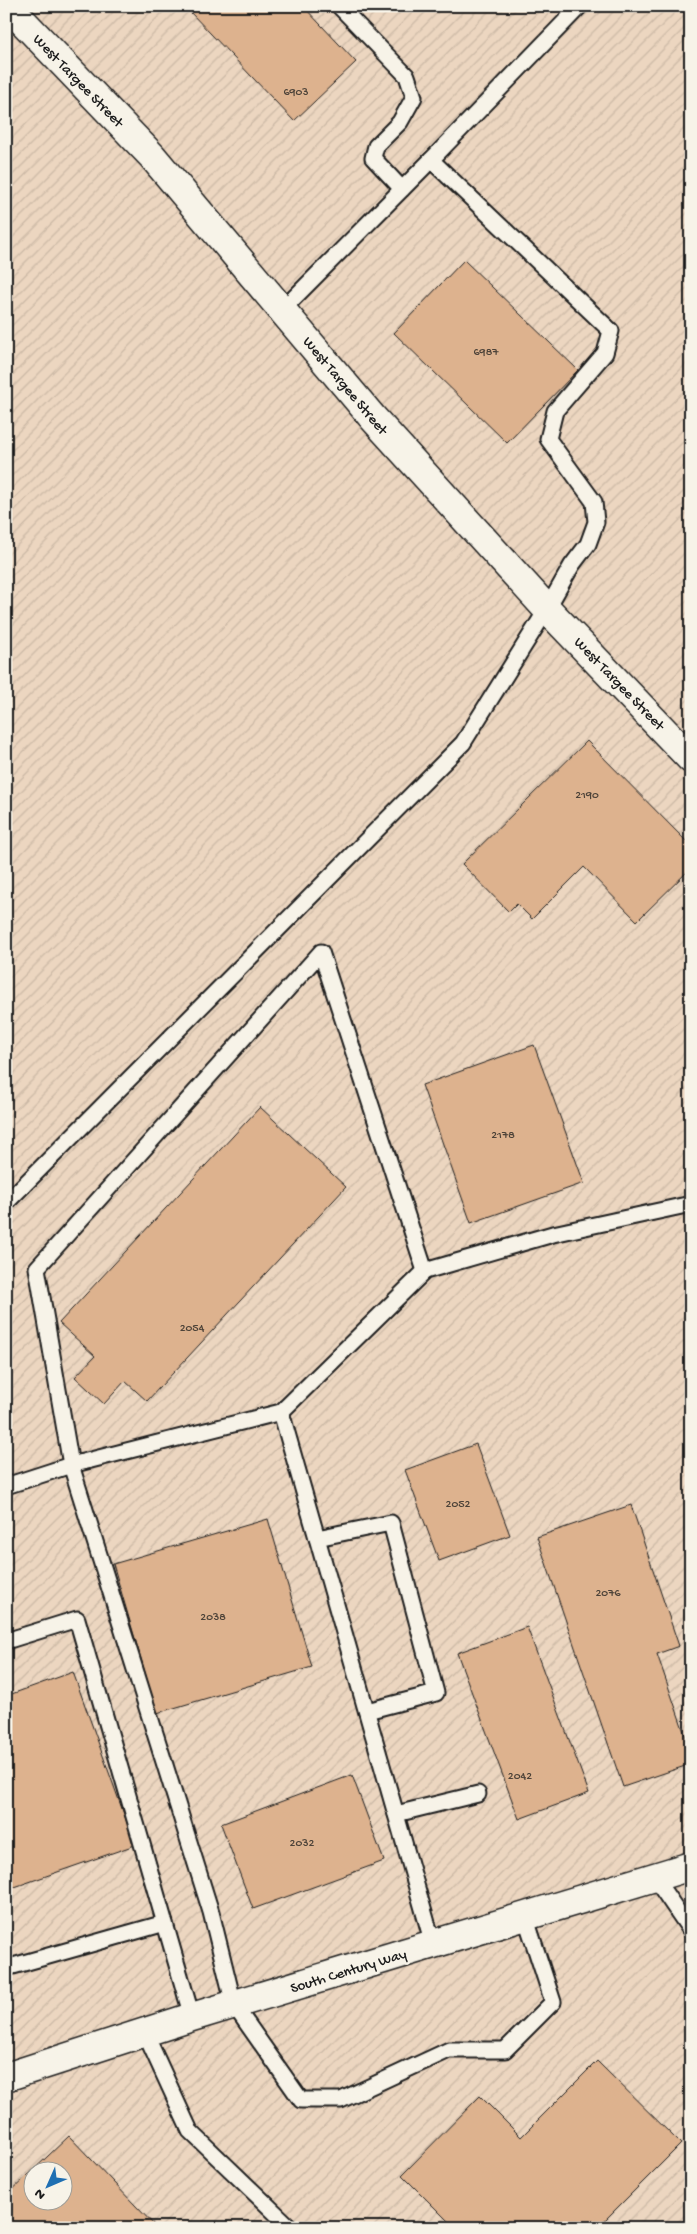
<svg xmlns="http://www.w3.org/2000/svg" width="697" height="2234" viewBox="0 0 697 2234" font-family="'Gochi Hand',sans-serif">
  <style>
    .industrial { fill: url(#industrial-furrows); fill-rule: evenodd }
    .building { fill: #ddb28e; stroke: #1c1c1c; fill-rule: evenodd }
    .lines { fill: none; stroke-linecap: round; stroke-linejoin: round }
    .lane-casing { stroke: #1c1c1c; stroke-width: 19 }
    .street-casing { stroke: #1c1c1c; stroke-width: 31 }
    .lane { stroke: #f7f3e8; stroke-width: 15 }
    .street { stroke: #f7f3e8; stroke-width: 28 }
    .labels { text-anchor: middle; stroke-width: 5; stroke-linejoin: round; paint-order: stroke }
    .number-label { font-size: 12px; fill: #4c4238 }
    .street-label { font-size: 15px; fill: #1c1c1c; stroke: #f7f3e8 }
  </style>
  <defs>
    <pattern id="industrial-furrows" width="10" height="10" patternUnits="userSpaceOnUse" patternTransform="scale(1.25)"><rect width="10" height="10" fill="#ecd6c0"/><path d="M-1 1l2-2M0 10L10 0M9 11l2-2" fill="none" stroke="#cab7a4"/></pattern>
  </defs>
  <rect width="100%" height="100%" fill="#f2e6d6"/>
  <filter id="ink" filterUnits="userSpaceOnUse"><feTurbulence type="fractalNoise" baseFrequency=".02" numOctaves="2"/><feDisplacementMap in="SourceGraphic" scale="10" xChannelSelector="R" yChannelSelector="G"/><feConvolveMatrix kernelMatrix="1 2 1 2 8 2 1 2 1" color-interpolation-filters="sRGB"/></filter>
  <g filter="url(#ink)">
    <path class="industrial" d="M6,6H691V2228H6ZM32,2172H62V2202H32Z"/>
    <g class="building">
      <path d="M196,6H303L356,62L294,121L190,12Z"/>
      <path d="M464,260L578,370L507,443L394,333Z"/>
      <path d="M587,741L691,846V868L637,921L584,867L532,919L517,904L509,912L462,864Z"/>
      <path d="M534,1045L584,1183L471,1223L422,1085Z"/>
      <path d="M260,1107L346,1187L147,1401L125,1381L104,1404L75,1377L95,1356L59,1323Z"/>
      <path d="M476,1444L510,1535L439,1561L405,1470Z"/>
      <path d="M631,1505L679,1646L657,1654L691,1752V1764L623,1787L537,1537Z"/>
      <path d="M268,1519L312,1667L157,1713L113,1564Z"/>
      <path d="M527,1627L589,1793L519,1819L457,1653Z"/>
      <path d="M73,1672L135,1845L6,1890V1696Z"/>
      <path d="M352,1775L384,1861L253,1909L221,1824Z"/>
      <path d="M597,2061L681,2144L597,2228H455L402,2175L480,2096L521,2137Z"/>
      <path d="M69,2136L157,2228H6V2196ZM32,2172H62V2202H32Z"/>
    </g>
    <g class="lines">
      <defs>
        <g id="lane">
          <path d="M339,6L407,76L414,97L400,122L376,146L373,158L402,189"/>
          <path d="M431,160L580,6"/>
          <path d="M6,1203L463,743L547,609L572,565L588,544L596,522L594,502L548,439L555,411L605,353L611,331L431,160L282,310"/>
          <path d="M425,1271L321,952L37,1268L71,1465L211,1912L234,2005L301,2100H341L449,2050H505L553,2002L525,1916"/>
          <path d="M281,1412L433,1944"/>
          <path d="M6,1486L71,1465L281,1412L425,1271L553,1234L691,1204"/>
          <path d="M317,1538L391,1523L436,1693L367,1711"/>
          <path d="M6,1641L77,1619L192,2017"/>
          <path d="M396,1814L478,1794"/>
          <path d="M654,1877L691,1931"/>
          <path d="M6,1968L165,1923"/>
          <path d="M145,2033L190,2131L291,2228"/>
        </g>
        <g id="street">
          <path d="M8,6L152,156L373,418L547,609L691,759"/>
          <path d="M6,2077L192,2017L691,1866"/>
        </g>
      </defs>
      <use href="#lane" class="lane-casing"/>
      <use href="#street" class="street-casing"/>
      <use href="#lane" class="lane"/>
      <use href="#street" class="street"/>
    </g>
  </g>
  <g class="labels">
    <g class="number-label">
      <text x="296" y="95">6903</text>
      <text x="486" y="355">6987</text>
      <text x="587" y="798">2190</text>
      <text x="503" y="1138">2178</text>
      <text x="192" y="1331">2054</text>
      <text x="458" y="1507">2052</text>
      <text x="608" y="1596">2076</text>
      <text x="213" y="1620">2038</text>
      <text x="520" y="1779">2042</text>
      <text x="302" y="1846">2032</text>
    </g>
    <g class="street-label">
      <text transform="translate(79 80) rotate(46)" y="5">West Targee Street</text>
      <text transform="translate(346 385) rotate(50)" y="5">West Targee Street</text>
      <text transform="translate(620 683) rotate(46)" y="5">West Targee Street</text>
      <text transform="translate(348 1970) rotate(-17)" y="5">South Century Way</text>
    </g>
  </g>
  <rect width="697" height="2234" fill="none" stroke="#f7f3e8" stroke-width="25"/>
  <rect x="12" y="12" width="672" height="2209" fill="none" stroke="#1c1c1c" stroke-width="2" filter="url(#ink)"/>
  <g transform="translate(48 2186) rotate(225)"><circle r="24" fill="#f7f3e8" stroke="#9f9d96"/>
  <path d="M0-4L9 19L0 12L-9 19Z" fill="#1f6fb2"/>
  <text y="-8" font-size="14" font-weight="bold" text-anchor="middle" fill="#1c1c1c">N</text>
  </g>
</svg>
